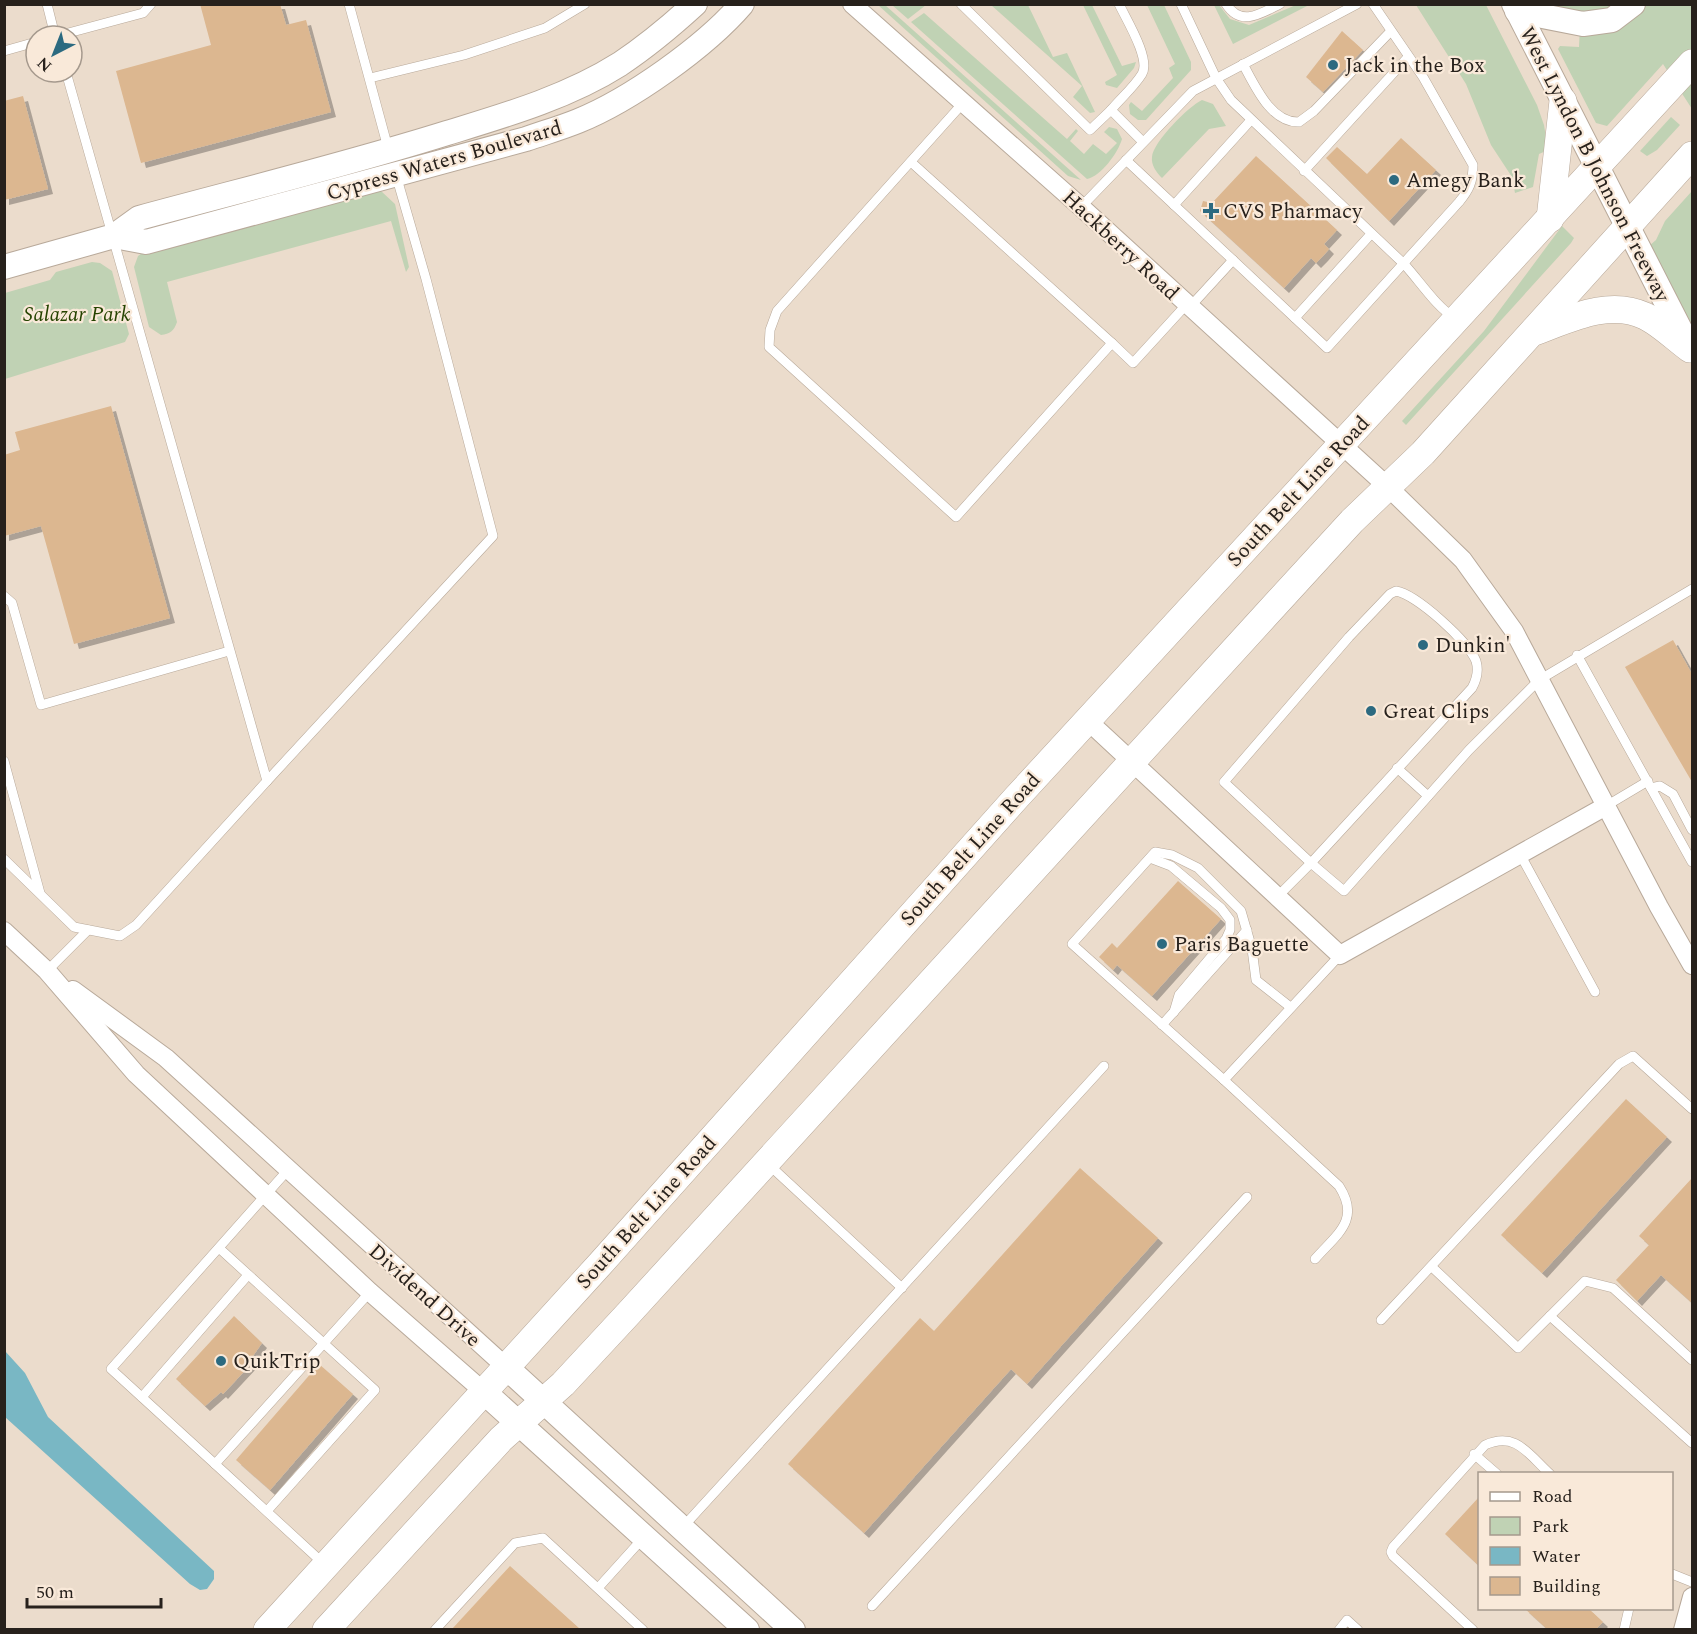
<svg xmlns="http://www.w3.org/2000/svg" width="1697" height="1634" viewBox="0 0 1697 1634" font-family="Spectral,serif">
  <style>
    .green { fill: #c0d2b4 }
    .water { fill: #79b7c4 }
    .building { fill: #dcb790; filter: url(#shadow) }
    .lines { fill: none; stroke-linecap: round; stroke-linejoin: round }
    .lane-casing { stroke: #b8a99a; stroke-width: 10 }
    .street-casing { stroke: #b8a99a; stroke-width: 20 }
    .secondary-casing { stroke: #b8a99a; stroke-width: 26 }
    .primary-casing { stroke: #b8a99a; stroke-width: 28 }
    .lane { stroke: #fff; stroke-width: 9 }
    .street { stroke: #fff; stroke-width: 18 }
    .secondary { stroke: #fff; stroke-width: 24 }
    .primary { stroke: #fff; stroke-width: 27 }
    .poi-dot { fill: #2c6a80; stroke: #f9e9d9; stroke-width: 2 }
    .labels { text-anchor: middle; stroke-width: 4.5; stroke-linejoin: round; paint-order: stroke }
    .poi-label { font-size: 21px; fill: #27211c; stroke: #f9e9d9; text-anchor: start }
    .street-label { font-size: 21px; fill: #27211c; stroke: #f9e9d9 }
    .park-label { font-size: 21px; font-style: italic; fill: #254300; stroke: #f9e9d9 }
  </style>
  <defs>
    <filter id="shadow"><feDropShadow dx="5" dy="5" stdDeviation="0" flood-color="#0004"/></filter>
  </defs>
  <rect width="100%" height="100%" fill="#ebdccc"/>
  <g class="green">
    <path d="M878,5H885L1081,180L1068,176Z"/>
    <path d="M892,5H926L908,19Z"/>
    <path d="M991,5H1028L1053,57L1067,53L1095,112L1090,113L1073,97L1082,86Z"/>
    <path d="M1083,5H1092L1122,66L1136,62L1134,68L1117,88L1106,85L1105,82L1117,75Z"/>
    <path d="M1147,5H1164L1191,62V70L1146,120H1138L1130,114L1129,105L1131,102L1142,111L1173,78L1169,68L1175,64Z"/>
    <path d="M1214,5H1219L1230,19L1249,25L1296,5H1309L1233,44Z"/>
    <path d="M1416,5H1486L1537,105L1544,125L1548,150L1539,154L1533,187L1515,193L1512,177L1491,145L1466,84Z"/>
    <path d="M1545,5H1692V109L1663,64L1607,126L1596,123L1558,49L1560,46L1579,47L1580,26Z"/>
    <path d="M924,13L1067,139L1076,129L1078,131L1070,141L1084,154L1093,144L1106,154L1117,143L1104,132L1109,127L1117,129L1122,139C1118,153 1101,176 1087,179L911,22Z"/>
    <path d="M1202,100L1213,104L1226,126L1209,129L1162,178C1156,172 1151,165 1152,157C1153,142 1189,106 1202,100Z"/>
    <path d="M1671,117L1680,125L1657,150L1647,156L1640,151Z"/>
    <path d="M381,191L395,204L409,267L406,272L391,221L167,282L177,322C174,331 170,334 161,335L149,327L134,267L138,256L145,251Z"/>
    <path d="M1692,191V325L1649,246L1656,240L1665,221Z"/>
    <path d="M1562,226L1574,238L1571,243L1406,425L1402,421L1484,331Z"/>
    <path d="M92,262L100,263L112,271L129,334L125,342L5,379V293L50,280L56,272Z"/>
  </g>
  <path class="water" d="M5,1351L25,1373L48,1417L214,1571V1579L207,1589L200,1590L190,1584L5,1417Z"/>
  <g class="building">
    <path d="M200,4H280L286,25L306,20L331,112L141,163L116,71L211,45Z"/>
    <path d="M1342,31L1363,50L1323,92L1306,77Z"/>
    <path d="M23,96L48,189L4,200V101Z"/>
    <path d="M1401,138L1436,170L1389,221L1326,158L1337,147L1367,174Z"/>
    <path d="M1256,156L1337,230L1324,244L1329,249L1323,256L1316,263L1311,258L1284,288L1200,211L1203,201L1212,203Z"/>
    <path d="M111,406L170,618L74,644L41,526L4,536V455L20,450L15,432Z"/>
    <path d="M1673,640L1692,674V782L1625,667Z"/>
    <path d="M1178,881L1221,919L1152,996L1117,965L1113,970L1099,957L1112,943L1117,948Z"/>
    <path d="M1626,1099L1667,1137L1542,1273L1501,1235Z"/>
    <path d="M1080,1168L1158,1238L1027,1384L1011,1369L864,1533L788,1464L920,1318L934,1331Z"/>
    <path d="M1692,1178V1303L1661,1275L1637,1301L1616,1280L1649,1245L1639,1236Z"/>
    <path d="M234,1316L262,1343L250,1360L252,1363L223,1394L221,1392L205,1406L176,1379Z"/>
    <path d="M319,1364L353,1394L270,1490L236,1460Z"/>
    <path d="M1479,1497V1566L1445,1534Z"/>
    <path d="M510,1566L580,1629H452Z"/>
    <path d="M1524,1608H1588L1603,1622L1596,1629H1547Z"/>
  </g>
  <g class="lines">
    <defs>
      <g id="lane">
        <path d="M47,4L55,36"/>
        <path d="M349,4L388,148"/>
        <path d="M961,4L1090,130L1111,110L1143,142"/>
        <path d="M1181,4L1216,78L1231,100L1404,264C1419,280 1437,308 1454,317"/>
        <path d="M1226,4C1241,27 1260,14 1280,4"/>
        <path d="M57,36L143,13L151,4"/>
        <path d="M4,51L36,42"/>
        <path d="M1243,64C1255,86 1271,123 1299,122L1314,111L1390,32"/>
        <path d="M370,78L464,55L545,28L585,4"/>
        <path d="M963,103L777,311L770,330L769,347L956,517L1112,343L1133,363L1186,305"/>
        <path d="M1111,110C1121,98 1134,87 1142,74C1151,59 1126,19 1119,4"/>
        <path d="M1126,160L1327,348L1459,202C1469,190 1473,182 1473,165L1423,77L1373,4"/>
        <path d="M911,162L1112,343"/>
        <path d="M1304,171L1408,57"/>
        <path d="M1174,205L1251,120"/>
        <path d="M1081,207L1193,91L1357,4"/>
        <path d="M1189,308L1233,260"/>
        <path d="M1295,318L1371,234"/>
        <path d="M1396,591C1416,594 1469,642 1476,661C1479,671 1477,679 1472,688L1311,863L1224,782L1349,637L1390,594Z"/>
        <path d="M4,596L12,603L41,705L229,651"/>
        <path d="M1577,655L1692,862"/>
        <path d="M4,761L40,893"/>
        <path d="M1397,768L1428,796"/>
        <path d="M267,781L493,536L426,279L396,175"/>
        <path d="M1651,788L1660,786L1673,794L1692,830"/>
        <path d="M1606,806L1648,781"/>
        <path d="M1520,854L1595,992"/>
        <path d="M1150,858L1171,866L1221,908L1230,920V930L1226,939L1179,995L1174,1012"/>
        <path d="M4,859L74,927L120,936L136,925L267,781L66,72"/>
        <path d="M1277,897L1311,863L1344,891L1469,750L1539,680L1692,589"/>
        <path d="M47,971L88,930"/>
        <path d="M1162,1025L1247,930"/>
        <path d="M1224,1080L1072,944L1155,852L1172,855L1198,868L1241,911L1252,949L1256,980L1289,1006"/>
        <path d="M767,1163L902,1288"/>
        <path d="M219,1248L375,1390L267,1511"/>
        <path d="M1315,1259C1337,1234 1361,1220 1339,1186L1224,1080L1340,955"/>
        <path d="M1432,1267L1518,1348L1585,1281L1613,1288L1692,1360"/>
        <path d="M1550,1316L1692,1443"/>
        <path d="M1381,1320L1619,1064L1633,1056L1692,1109"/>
        <path d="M142,1397L248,1275"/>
        <path d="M1474,1454L1497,1474"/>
        <path d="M215,1464L111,1369L287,1171"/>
        <path d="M682,1528L1104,1066"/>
        <path d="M324,1564L215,1464L370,1292"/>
        <path d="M1672,1574L1692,1582"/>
        <path d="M598,1588L644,1537"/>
        <path d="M872,1606L1247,1197"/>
        <path d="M435,1630L515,1543L543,1538L643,1630"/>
        <path d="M1339,1630L1347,1620L1358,1630"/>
        <path d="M1473,1630L1393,1556L1391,1552L1393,1547L1485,1445C1516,1431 1528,1454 1550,1474"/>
        <path d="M1624,1630L1629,1608"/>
      </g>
      <g id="street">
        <path d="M852,4L1081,207L1388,487L1463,560L1514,631L1659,907L1692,965"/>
        <path d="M1087,720L1340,955L1606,806"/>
        <path d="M4,931L47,971L136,1074L370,1292L483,1391"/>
        <path d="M73,990L166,1058L506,1367"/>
        <path d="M1683,1630L1692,1597"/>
      </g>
      <g id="secondary">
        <path d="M1514,4L1689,347"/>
        <path d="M1517,11L1583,24L1612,20L1633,4"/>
        <path d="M114,236L146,242L526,139C543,133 561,128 578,121C630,100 705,47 742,4"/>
        <path d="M4,267L114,236L139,218C242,190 345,165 447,133C506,115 568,97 620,64C647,46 671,26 695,4"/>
        <path d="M506,1367L793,1630"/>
        <path d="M483,1391L747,1630"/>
      </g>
      <g id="primary">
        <path d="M1550,219L1563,101"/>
        <path d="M1537,331C1570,319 1609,299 1645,316C1660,323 1676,339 1690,349"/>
        <path d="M267,1630L601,1263L1016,798L1692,63"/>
        <path d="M326,1630L501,1439L563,1384L628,1314L1264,617L1352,521L1423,453L1692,155"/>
      </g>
    </defs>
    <use href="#lane" class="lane-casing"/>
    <use href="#street" class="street-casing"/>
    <use href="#secondary" class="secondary-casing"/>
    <use href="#primary" class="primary-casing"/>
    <use href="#lane" class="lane"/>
    <use href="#street" class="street"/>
    <use href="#secondary" class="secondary"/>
    <use href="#primary" class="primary"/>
  </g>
  <g class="poi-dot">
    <circle cx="1333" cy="65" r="6"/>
    <circle cx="1394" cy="180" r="6"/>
    <path d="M1208 202h6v6h6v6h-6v6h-6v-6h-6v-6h6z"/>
    <circle cx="1423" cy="645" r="6"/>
    <circle cx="1371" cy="711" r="6"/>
    <circle cx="1162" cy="944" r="6"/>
    <circle cx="221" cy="1361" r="6"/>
  </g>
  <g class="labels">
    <g class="poi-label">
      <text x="1345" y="72">Jack in the Box</text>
      <text x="1406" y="187">Amegy Bank</text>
      <text x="1223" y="218">CVS Pharmacy</text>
      <text x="1435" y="652">Dunkin'</text>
      <text x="1383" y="718">Great Clips</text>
      <text x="1174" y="951">Paris Baguette</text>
      <text x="233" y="1368">QuikTrip</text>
    </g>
    <g class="street-label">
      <text transform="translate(444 160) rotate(-16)" y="7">Cypress Waters Boulevard</text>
      <text transform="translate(1595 164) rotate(63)" y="7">West Lyndon B Johnson Freeway</text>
      <text transform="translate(1121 245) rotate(43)" y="7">Hackberry Road</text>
      <text transform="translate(1298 491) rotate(-47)" y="7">South Belt Line Road</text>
      <text transform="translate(970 849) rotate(-48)" y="7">South Belt Line Road</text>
      <text transform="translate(646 1212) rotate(-48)" y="7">South Belt Line Road</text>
      <text transform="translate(425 1295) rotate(42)" y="7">Dividend Drive</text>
    </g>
    <g class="park-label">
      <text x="77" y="321">Salazar Park</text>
    </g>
  </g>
  <rect width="1697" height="1634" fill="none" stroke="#27211c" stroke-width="12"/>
  <rect x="1478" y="1472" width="195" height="138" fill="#f9e9d9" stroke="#a5998d" stroke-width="1.5"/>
  <rect x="1490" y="1492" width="30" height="9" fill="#ffffff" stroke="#a5998d" stroke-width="1.5"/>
  <text x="1532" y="1502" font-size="18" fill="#27211c">Road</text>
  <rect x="1490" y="1517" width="30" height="18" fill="#c0d2b4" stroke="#a5998d" stroke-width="1.5"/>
  <text x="1532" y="1532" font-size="18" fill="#27211c">Park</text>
  <rect x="1490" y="1547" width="30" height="18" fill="#79b7c4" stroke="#a5998d" stroke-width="1.5"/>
  <text x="1532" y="1562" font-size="18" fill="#27211c">Water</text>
  <rect x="1490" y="1577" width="30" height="18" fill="#dcb790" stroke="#a5998d" stroke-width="1.5"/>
  <text x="1532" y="1592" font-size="18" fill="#27211c">Building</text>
  <g transform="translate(54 54) rotate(222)"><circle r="28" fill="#f9e9d9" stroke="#a5998d" stroke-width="1.5"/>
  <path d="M0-4.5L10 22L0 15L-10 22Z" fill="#2c6a80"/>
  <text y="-9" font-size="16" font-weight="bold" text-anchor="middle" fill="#27211c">N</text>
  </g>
  <path d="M27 1598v9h134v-9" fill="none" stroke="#27211c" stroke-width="3"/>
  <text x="36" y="1598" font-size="18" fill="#27211c" stroke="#f9e9d9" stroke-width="4.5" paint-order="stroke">50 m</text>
</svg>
